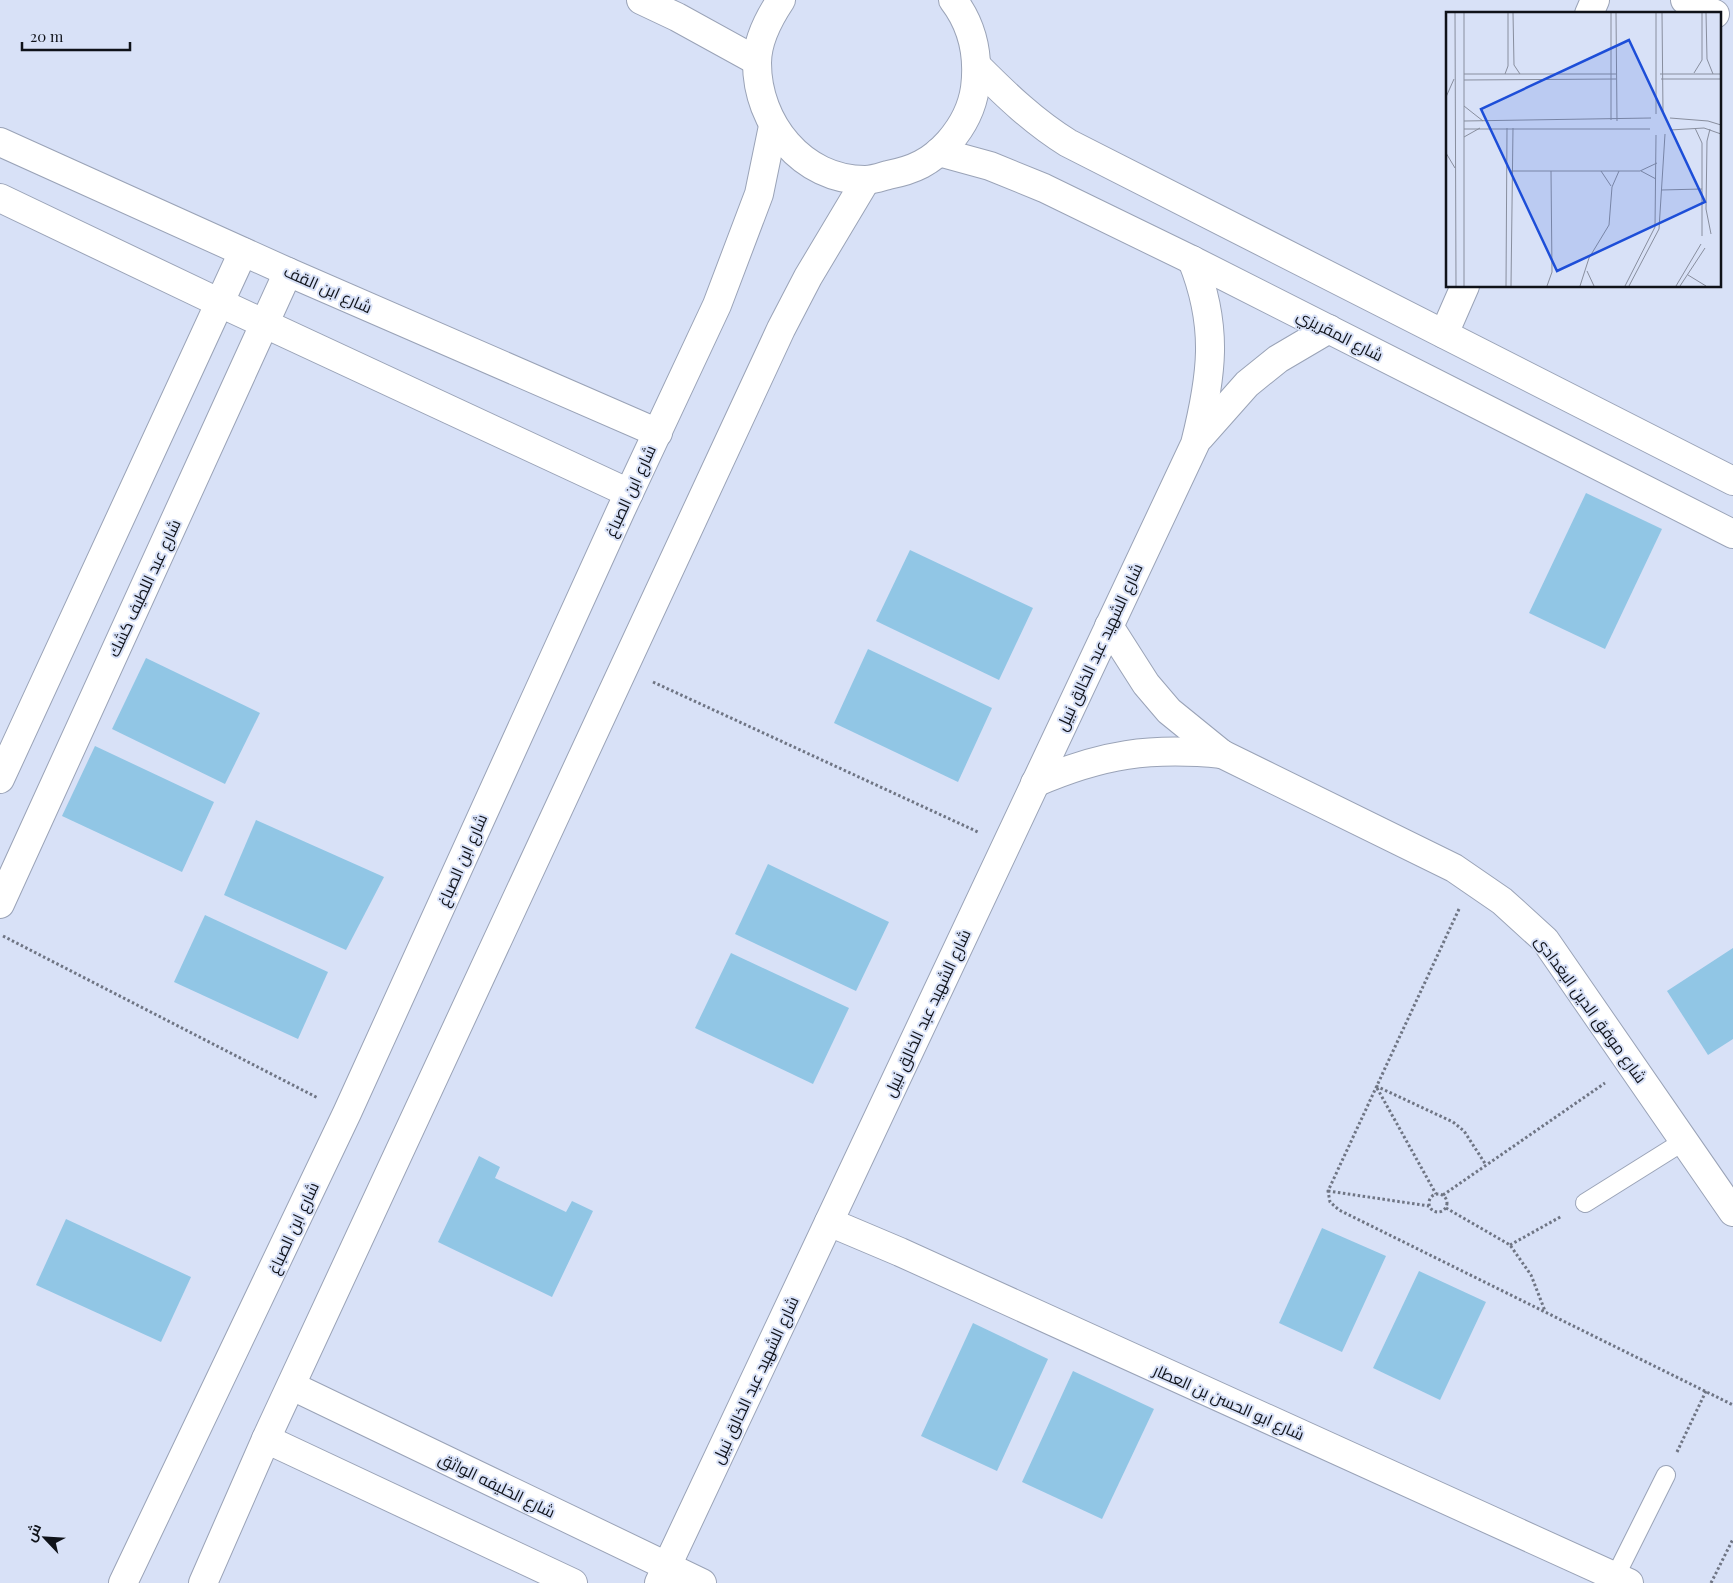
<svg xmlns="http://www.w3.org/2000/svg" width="1733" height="1583" viewBox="0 0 1733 1583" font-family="'Playfair Display',Cairo,serif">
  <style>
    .building { fill: #91c6e5 }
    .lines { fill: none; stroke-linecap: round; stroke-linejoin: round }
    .service-casing { stroke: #9aa3b7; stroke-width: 20 }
    .minor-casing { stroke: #9aa3b7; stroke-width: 30 }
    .tertiary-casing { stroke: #9aa3b7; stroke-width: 30 }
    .path { stroke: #6f7584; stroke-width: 3; stroke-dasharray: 2.5 2.5; stroke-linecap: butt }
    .service { stroke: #fff; stroke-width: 18 }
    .minor { stroke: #fff; stroke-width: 28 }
    .tertiary { stroke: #fff; stroke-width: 28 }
    .labels { text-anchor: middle; stroke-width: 4; stroke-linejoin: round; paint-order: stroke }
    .street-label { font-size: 16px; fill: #0f1219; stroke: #d8e1f7 }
    .inset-road { fill: none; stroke: #888e9e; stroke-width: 1 }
    .view { fill: #1d4ed8; fill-opacity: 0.15; stroke: #1d4ed8; stroke-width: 2.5 }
    .inset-edge { fill: none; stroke: #0f1219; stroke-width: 2.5 }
  </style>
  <rect width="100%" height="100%" fill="#d8e1f7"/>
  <g class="building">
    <path d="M1586,493L1662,529L1605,649L1529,613Z"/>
    <path d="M910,550L1033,608L999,680L876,621Z"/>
    <path d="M868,649L992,708L958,782L834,723Z"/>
    <path d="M146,658L260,713L225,784L112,729Z"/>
    <path d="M95,746L214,802L182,872L62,816Z"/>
    <path d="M256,820L384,877L346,950L224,895Z"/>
    <path d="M768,864L889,922L856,991L735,934Z"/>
    <path d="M205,915L328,972L298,1039L174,982Z"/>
    <path d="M1733,948V1039L1708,1055L1667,991Z"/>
    <path d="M731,953L849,1008L813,1084L695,1028Z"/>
    <path d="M479,1156L500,1167L495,1178L566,1212L572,1201L593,1211L552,1297L438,1242Z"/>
    <path d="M66,1219L191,1277L161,1342L36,1285Z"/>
    <path d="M1322,1228L1386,1256L1342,1352L1279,1323Z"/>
    <path d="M1419,1271L1486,1302L1440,1400L1373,1368Z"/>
    <path d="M973,1323L1048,1359L997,1471L921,1436Z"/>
    <path d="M1073,1371L1154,1409L1102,1519L1022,1482Z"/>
  </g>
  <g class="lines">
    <defs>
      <g id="service">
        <path d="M1585,1203L1684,1141"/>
        <path d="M1615,1577L1666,1475"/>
      </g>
      <g id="minor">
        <path d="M641,0L677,17L757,61"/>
        <path d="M1685,0L1715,14"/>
        <path d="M1589,14L1595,0"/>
        <path d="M0,142L288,272L658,433"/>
        <path d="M0,198L220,303L629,493"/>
        <path d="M1444,334L1465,286"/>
        <path d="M1200,437L1247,384L1278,359L1329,329"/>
        <path d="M1109,626L1146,684L1169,711L1222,754L1454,868L1502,901L1545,940L1733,1212"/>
        <path d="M0,779L243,252"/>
        <path d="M1035,783C1102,754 1150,747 1222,754"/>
        <path d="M0,904L288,272"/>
        <path d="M829,1222L900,1252L1629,1583"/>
        <path d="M292,1386L702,1583"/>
        <path d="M266,1439L573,1583"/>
        <path d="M659,1583L1195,444C1212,376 1219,327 1192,260"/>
      </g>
      <g id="tertiary">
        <path d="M781,0C769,18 757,40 757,63C757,123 802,180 865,180C873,180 881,177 888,175C914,170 931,162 949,142C962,127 972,109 975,88C979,56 973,26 953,0"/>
        <path d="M978,67C1006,95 1034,122 1068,143L1733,481"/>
        <path d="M939,152L990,166L1044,188L1192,260L1733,534"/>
        <path d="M123,1583L347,1113L621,510L717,305L759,194L773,126"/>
        <path d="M203,1583L266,1439L781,329L808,277L866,180"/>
      </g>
    </defs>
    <use href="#service" class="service-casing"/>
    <use href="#minor" class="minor-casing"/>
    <use href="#tertiary" class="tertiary-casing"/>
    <g class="path">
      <path d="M653,682L978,832"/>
      <path d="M1459,909L1328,1191L1330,1202L1339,1210L1733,1405"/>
      <path d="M3,936L318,1098"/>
      <path d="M1376,1086L1453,1122L1464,1131L1486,1165"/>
      <path d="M1377,1088L1436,1194"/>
      <path d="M1328,1191L1429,1206"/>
      <circle cx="1438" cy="1203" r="9"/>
      <path d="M1443,1195L1605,1083"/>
      <path d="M1446,1208L1510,1245L1531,1275L1545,1311"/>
      <path d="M1510,1245L1562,1216"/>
      <path d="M1677,1452L1706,1391"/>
      <path d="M1711,1583L1733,1539"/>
    </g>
    <use href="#service" class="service"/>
    <use href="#minor" class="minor"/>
    <use href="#tertiary" class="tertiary"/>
  </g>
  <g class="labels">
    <g class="street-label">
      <text transform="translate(328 289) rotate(24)" y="6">شارع ابن القف</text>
      <text transform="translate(1340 335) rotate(27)" y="6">شارع المقريزي</text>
      <text transform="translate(630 491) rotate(-65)" y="6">شارع ابن الصباغ</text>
      <text transform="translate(144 588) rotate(-65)" y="6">شارع عبد اللطيف كشك</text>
      <text transform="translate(1099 647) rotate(-65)" y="6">شارع الشهيد عبد الخالق نبيل</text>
      <text transform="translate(462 860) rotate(-66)" y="6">شارع ابن الصباغ</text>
      <text transform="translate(1591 1009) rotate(54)" y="6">شارع موفق الدين البغدادى</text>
      <text transform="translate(927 1013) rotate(-65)" y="6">شارع الشهيد عبد الخالق نبيل</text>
      <text transform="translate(293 1228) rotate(-65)" y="6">شارع ابن الصباغ</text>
      <text transform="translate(755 1380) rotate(-65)" y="6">شارع الشهيد عبد الخالق نبيل</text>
      <text transform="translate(1229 1402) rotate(24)" y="6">شارع ابو الحسن بن العطار</text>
      <text transform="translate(497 1485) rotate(26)" y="6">شارع الخليفه الواثق</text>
    </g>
  </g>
  <g transform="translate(1446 12)">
    <rect width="275" height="275" fill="#d8e1f7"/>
    <path class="inset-road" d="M9,1L10,274M67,1L68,53L74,62M170,1L171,109M210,1V102M216,1L217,101M260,1L261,47L267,62M248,61L256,48V1M18,62H170M59,62L62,54V1M214,62H275M215,67H275M18,68L170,67M0,85L8,67M18,94L37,109M224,106L262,109L275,113M165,108V1M18,109L205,106M249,116L256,131V224M18,117H204M264,117L261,129L260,197L265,222M224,118L258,116L275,122M18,125L34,116M0,141L9,156M64,159H194L211,151M155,159L165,174M195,159L210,167M215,178L256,177M141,259L148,274M242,263L260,274M18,274V1M60,274L61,116M65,274L67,116M101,274L106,260L105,159M134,274L143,246L163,213L166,175L173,159M179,274L209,215L210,123M183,274L213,217L219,122M230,274L255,232M234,274L259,236"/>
    <path class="view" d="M183,28L259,190L111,259L35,97Z"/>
    <rect width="275" height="275" class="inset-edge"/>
  </g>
  <g transform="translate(45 1538) rotate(295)" stroke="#d8e1f7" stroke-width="4" paint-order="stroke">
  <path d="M0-4L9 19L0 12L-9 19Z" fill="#0f1219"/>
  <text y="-8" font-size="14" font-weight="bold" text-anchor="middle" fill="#0f1219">ش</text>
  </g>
  <path d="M22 42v8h108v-8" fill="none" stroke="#0f1219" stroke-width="2.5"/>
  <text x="30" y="42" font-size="15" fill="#0f1219" stroke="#d8e1f7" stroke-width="4" paint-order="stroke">20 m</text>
</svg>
